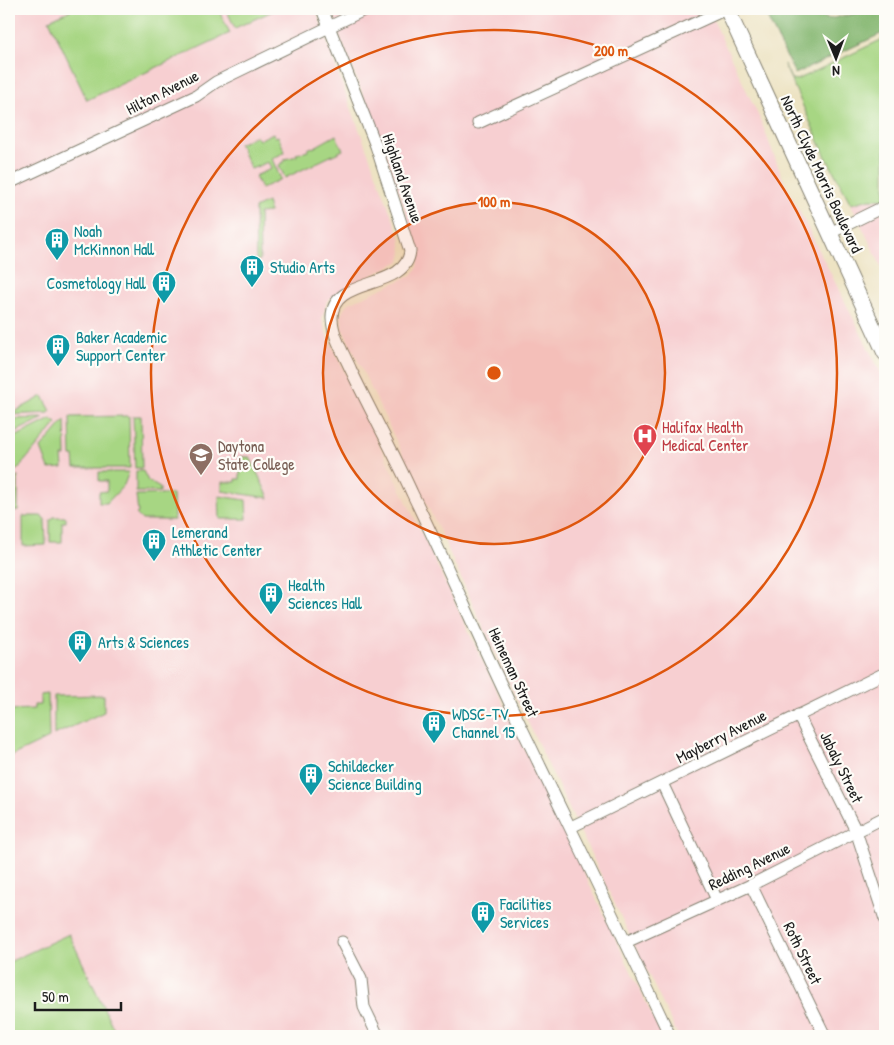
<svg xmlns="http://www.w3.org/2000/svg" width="894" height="1045" viewBox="0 0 894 1045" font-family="'Patrick Hand',sans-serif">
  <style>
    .built { fill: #f7cfd1 }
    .green { fill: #a7d683; stroke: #627950 }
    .forest { fill: #85b771; stroke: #506a46 }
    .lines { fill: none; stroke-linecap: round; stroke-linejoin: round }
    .minor-casing { stroke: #848070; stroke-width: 13 }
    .major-casing { stroke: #848070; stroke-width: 17 }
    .minor { stroke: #fff; stroke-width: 11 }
    .major { stroke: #fff; stroke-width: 15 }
    .ring { fill: none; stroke: #de560d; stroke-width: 2.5 }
    .labels { text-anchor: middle; stroke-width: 4.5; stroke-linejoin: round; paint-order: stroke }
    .street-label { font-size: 16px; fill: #1c1c1c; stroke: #fdfcf7 }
    .culture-label { font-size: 16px; fill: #0d838f; stroke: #fdfcf7; text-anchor: start }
    .health-label { font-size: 16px; fill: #be3a42; stroke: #fdfcf7; text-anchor: start }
    .education-label { font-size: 16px; fill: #785e54; stroke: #fdfcf7; text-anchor: start }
    .centre { fill: #de560d; stroke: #fdfcf7; stroke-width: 2.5 }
    .ring-label { font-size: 15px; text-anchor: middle; font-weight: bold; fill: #de560d; stroke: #fdfcf7; stroke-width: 4.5; stroke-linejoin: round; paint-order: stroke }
  </style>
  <rect width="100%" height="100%" fill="#fdfcf7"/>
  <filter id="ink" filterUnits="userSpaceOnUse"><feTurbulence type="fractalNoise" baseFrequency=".02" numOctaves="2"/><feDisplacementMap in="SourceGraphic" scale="10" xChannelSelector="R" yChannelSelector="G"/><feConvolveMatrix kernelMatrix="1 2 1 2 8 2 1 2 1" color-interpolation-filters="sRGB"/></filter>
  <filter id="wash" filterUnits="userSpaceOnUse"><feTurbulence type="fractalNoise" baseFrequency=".0096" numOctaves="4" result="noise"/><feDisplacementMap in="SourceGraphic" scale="20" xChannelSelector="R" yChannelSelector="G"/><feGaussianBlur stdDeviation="1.12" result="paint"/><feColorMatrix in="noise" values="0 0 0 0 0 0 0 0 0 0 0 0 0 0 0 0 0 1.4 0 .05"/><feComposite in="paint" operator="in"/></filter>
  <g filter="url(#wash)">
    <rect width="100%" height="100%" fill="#ede3c3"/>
    <g class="built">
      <path d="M9,9H316L336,68L400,237L402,252L400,261L339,292L327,301L322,319L327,335L662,1036H9Z"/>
      <path d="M331,9H708L761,121L783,179L885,381V1034L879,1036H678L498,660L441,534L343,330L341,315L347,304L412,275L418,267L419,253L383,145L338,32Z"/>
      <path d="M870,199L885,200V274L851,204Z"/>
    </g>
    <g class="green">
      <path d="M73,9H218L230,33L87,100L49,20Z"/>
      <path d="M226,9H277L235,28Z"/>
      <path d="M885,38V200L870,199L851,204L825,155L784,64L791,79L797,80Z"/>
      <path d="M273,133L275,137L278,136L285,152L272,159L281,179L261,189L255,176L271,169L268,162L251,169L239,144L256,136L259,140Z"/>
      <path d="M336,135L343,150L285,178L279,165L285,161V159L297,156L296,154L308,151V149L312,147L313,148Z"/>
      <path d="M267,202L270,212L259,213L260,260L256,261L255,208Z"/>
      <path d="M43,396L51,411L49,413L9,415Z"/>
      <path d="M129,416L130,468H75L74,456H71L70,417Z"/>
      <path d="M133,416H141L142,468H135Z"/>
      <path d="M44,418L9,435V419Z"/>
      <path d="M51,419L57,423L17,470H9V440Z"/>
      <path d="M65,420L66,456H62L63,468L49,469L41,448Z"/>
      <path d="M240,457H250L269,498L222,491V482H236V479H240Z"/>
      <path d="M136,471H143L148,481L160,488V492H136Z"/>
      <path d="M99,472H129L124,485L107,503H99V492L107,491V481H99Z"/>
      <path d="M18,476V511H9V487Z"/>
      <path d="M173,494L174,520H142L136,514L138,513L136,495Z"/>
      <path d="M219,496L246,500L247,519H220Z"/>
      <path d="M23,516H41L45,519L46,545L23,546Z"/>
      <path d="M54,517H66V522H62V542H50V520Z"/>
      <path d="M48,694L49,738L9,757V710L34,709V705H40V695Z"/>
      <path d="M104,695V712L54,735V696Z"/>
      <path d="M69,934L117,1036H9V962Z"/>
    </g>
    <path class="forest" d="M763,9H804L828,19L854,14L864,9H885V32L795,74Z"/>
  </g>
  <g filter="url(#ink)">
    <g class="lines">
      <defs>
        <g id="minor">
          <path d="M322,9L376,146L410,251C406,292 330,275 332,319C333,337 344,354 351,370C371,412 393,451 412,493C447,565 479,639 514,712C566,820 619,927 670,1036"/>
          <path d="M478,123L726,9"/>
          <path d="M9,183L196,96L216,82L366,9"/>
          <path d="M830,233L885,206"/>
          <path d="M798,715L856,831L885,919"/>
          <path d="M662,783L717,900"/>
          <path d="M571,827L885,673"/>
          <path d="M751,885L825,1036"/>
          <path d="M342,942L361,979L364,1007L378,1036"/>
          <path d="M626,942L751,885L885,817"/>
        </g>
        <path id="major" d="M727,9L885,353"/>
      </defs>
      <use href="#minor" class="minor-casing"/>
      <use href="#major" class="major-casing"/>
      <use href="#minor" class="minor"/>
      <use href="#major" class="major"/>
    </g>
  </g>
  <circle cx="494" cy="373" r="171" fill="#de560d" fill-opacity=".12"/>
  <g class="ring">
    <circle cx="494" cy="373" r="171"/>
    <circle cx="494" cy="373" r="343"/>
  </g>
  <defs>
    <symbol id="building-pin" viewBox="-11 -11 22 30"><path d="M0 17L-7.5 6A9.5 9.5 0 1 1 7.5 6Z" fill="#0f9aa8" stroke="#fdfcf7"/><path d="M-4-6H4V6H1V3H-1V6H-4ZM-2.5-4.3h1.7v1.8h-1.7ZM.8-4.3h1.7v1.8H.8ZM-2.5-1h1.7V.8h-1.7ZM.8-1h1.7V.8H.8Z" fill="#fff"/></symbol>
    <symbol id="hospital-pin" viewBox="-11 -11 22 30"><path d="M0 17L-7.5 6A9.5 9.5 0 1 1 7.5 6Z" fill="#e0444e" stroke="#fdfcf7"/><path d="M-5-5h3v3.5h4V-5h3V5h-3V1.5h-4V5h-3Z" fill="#fff"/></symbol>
    <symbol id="university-pin" viewBox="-11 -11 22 30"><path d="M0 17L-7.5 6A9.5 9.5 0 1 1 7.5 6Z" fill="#8d6e63" stroke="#fdfcf7"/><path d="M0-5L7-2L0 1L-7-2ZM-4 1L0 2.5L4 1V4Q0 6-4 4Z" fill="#fff"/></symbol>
  </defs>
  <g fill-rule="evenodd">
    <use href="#building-pin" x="43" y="226" width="28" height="38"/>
    <use href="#building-pin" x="238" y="253" width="28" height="38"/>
    <use href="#building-pin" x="150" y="269" width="28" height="38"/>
    <use href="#building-pin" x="44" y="332" width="28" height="38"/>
    <use href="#hospital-pin" x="631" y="422" width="28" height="38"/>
    <use href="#university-pin" x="187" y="441" width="28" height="38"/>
    <use href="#building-pin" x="140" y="527" width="28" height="38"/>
    <use href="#building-pin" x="257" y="580" width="28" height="38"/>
    <use href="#building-pin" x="66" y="628" width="28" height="38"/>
    <use href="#building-pin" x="420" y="709" width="28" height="38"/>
    <use href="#building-pin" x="297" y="761" width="28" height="38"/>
    <use href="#building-pin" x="469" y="899" width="28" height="38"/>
  </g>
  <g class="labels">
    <g class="street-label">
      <text transform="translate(162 92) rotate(-27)" y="6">Hilton Avenue</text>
      <text transform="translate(822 174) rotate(65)" y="6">North Clyde Morris Boulevard</text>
      <text transform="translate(403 178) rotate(71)" y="6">Highland Avenue</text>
      <text transform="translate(514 672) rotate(65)" y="6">Heineman Street</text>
      <text transform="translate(721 736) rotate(-27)" y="6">Mayberry Avenue</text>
      <text transform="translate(842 767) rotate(64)" y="6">Jabaly Street</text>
      <text transform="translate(749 866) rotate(-26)" y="6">Redding Avenue</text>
      <text transform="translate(803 953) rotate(64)" y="6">Roth Street</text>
    </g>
    <g class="culture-label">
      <text x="74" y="237">Noah<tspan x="74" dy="18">McKinnon Hall</tspan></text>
      <text x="270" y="273">Studio Arts</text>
      <text x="146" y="289" text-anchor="end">Cosmetology Hall</text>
      <text x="76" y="343">Baker Academic<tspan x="76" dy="18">Support Center</tspan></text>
      <text x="172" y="538">Lemerand<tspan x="172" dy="18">Athletic Center</tspan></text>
      <text x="288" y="591">Health<tspan x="288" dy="18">Sciences Hall</tspan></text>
      <text x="98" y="648">Arts &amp; Sciences</text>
      <text x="452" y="720">WDSC-TV<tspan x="452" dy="18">Channel 15</tspan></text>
      <text x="328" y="772">Schildecker<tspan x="328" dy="18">Science Building</tspan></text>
      <text x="500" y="910">Facilities<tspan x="500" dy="18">Services</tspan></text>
    </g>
    <g class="health-label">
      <text x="662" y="433">Halifax Health<tspan x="662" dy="18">Medical Center</tspan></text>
    </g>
    <g class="education-label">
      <text x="218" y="452">Daytona<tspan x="218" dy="18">State College</tspan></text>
    </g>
  </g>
  <circle cx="494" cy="373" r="8" class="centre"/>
  <g class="ring-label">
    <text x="611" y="56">200 m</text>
    <text x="494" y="207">100 m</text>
  </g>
  <rect width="894" height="1045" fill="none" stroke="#fdfcf7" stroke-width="30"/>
  <g transform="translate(836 58) rotate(179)" stroke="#fdfcf7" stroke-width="4" paint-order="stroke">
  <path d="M0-4L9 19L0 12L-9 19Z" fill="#1c1c1c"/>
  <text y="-8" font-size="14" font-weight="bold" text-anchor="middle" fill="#1c1c1c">N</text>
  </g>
  <path d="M35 1002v8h86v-8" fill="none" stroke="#1c1c1c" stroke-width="2.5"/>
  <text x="42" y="1002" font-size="15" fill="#1c1c1c" stroke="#fdfcf7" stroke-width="4" paint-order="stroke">50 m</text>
</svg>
